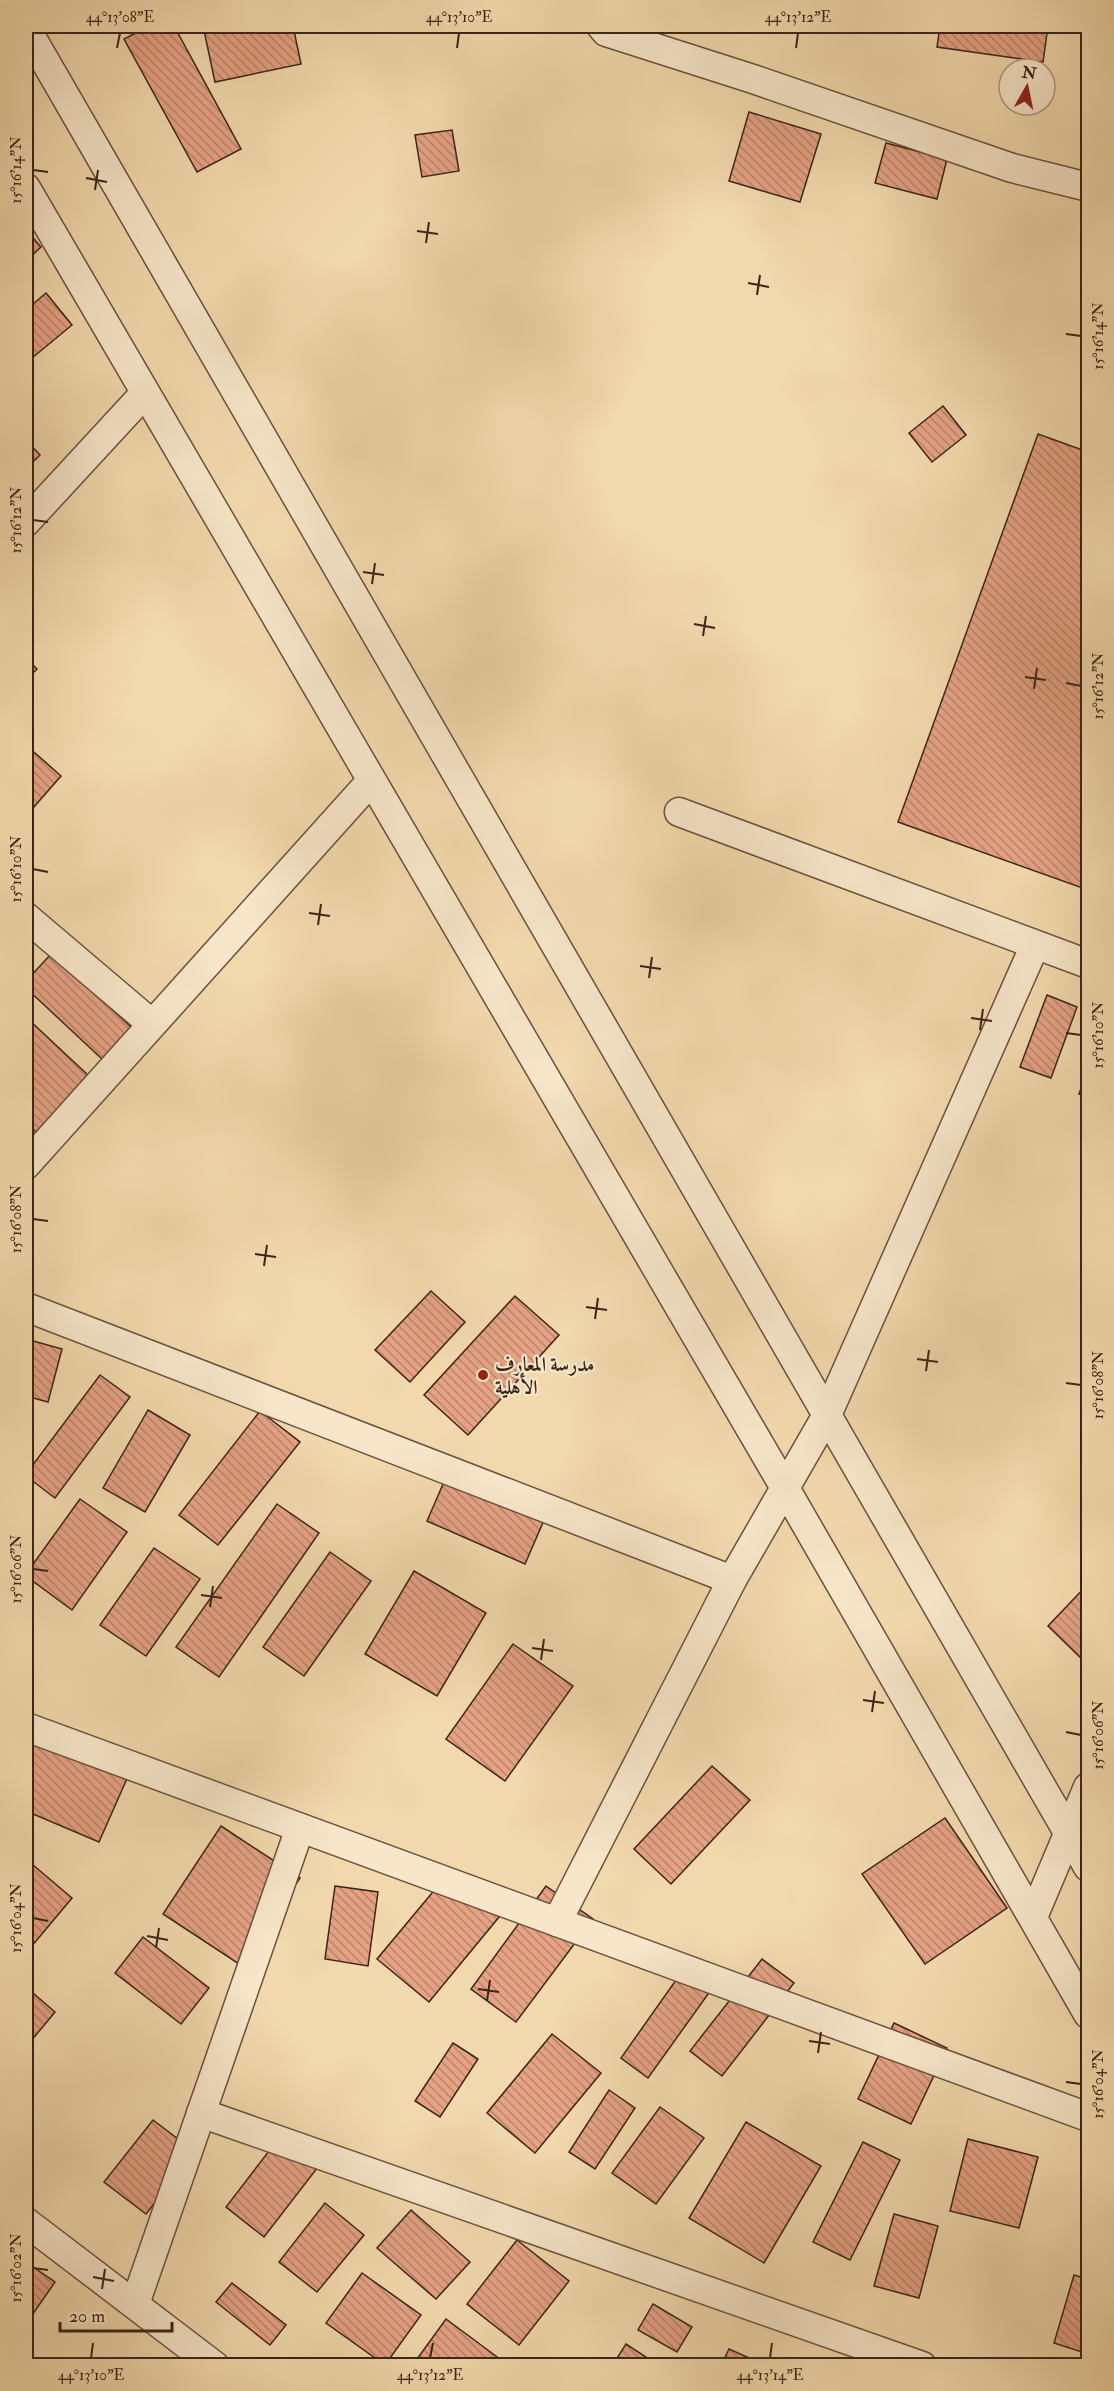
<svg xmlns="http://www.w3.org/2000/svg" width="1114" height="2391" viewBox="0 0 1114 2391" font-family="'IM FELL Double Pica',Amiri,serif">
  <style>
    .building { fill: url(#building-back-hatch); stroke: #3b2417; stroke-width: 1.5 }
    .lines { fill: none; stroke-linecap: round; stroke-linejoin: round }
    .street-casing { stroke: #69513c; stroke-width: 31 }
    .street { stroke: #f7e6ca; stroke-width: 28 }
    .ticks { fill: none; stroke: #3b2417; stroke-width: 2 }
    .poi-dot { fill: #8f2418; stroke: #f7e6ca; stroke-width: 2 }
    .labels { text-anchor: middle; stroke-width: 4.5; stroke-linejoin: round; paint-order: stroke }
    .poi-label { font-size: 20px; font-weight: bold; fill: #3b2417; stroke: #f7e6ca; text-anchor: start }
    .neatline { fill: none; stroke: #3b2417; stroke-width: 2 }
    .ticks-label { font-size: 15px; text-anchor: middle; fill: #3b2417 }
  </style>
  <defs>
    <pattern id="building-back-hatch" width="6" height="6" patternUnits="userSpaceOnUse" patternTransform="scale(1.5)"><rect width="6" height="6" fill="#e5a284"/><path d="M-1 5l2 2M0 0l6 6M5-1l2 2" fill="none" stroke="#bb846b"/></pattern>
  </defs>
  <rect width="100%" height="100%" fill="#f2d9ad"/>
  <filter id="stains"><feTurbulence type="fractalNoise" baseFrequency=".00333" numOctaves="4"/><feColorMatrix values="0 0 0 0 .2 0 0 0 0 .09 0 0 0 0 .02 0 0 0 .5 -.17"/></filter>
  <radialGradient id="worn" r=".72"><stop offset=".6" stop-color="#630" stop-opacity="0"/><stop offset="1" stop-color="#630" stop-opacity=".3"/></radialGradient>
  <g class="building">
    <path d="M149,26H174L241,149L197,172L124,39Z"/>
    <path d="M203,26H293L301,64L215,82Z"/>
    <path d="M940,26H1048L1043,62L937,47Z"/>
    <path d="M749,112L821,134L800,202L729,181Z"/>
    <path d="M452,130L459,171L422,177L415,135Z"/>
    <path d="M886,143L947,159L937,199L875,183Z"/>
    <path d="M26,230L41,247L26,261Z"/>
    <path d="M46,293L72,325L26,363V310Z"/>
    <path d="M943,406L966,435L932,462L909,433Z"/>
    <path d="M1038,434L1088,452V890L898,822Z"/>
    <path d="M26,440L40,455L26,469Z"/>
    <path d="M26,658L37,669L26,680Z"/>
    <path d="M26,745L61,776L26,816Z"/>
    <path d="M52,953L132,1028L102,1059L26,988V981Z"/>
    <path d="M1047,995L1077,1007L1051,1078L1020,1067Z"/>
    <path d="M28,1019L89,1076L36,1132L26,1122V1022Z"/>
    <path d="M1088,1068V1097L1079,1094Z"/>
    <path d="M431,1291L465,1322L410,1382L375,1350Z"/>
    <path d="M515,1296L559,1335L468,1435L424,1395Z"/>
    <path d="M26,1339L62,1349L48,1402L26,1396Z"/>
    <path d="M100,1375L130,1397L55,1498L26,1476V1474Z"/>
    <path d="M148,1410L190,1435L145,1512L103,1488Z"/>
    <path d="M260,1411L300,1442L218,1545L179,1515Z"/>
    <path d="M450,1468L548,1511L525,1564L427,1521Z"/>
    <path d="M80,1499L127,1532L72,1610L26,1576V1574Z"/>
    <path d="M277,1504L319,1533L219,1677L176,1647Z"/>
    <path d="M154,1548L200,1579L146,1656L100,1625Z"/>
    <path d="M330,1552L371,1581L304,1676L263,1647Z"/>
    <path d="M414,1571L486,1613L437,1696L365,1654Z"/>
    <path d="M1088,1584V1665L1048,1626Z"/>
    <path d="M513,1644L573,1686L505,1781L446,1739Z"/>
    <path d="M26,1730L133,1765L99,1842L26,1811Z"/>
    <path d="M712,1766L750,1800L671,1884L634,1849Z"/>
    <path d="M945,1818L1007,1908L925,1964L862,1874Z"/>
    <path d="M221,1826L300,1878L242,1966L163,1914Z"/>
    <path d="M26,1859L72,1898L26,1953Z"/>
    <path d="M452,1869L504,1911L429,2002L377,1959Z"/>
    <path d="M335,1886L378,1892L368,1966L325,1959Z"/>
    <path d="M546,1886L593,1919L516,2022L471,1989Z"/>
    <path d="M143,1937L209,1988L181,2024L115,1973Z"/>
    <path d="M762,1959L794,1983L722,2076L690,2051Z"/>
    <path d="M688,1963L716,1983L648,2078L621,2058Z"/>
    <path d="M26,1987L55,2012L26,2047Z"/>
    <path d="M894,2023L947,2048L911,2124L858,2099Z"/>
    <path d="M552,2034L601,2073L535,2153L487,2113Z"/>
    <path d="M453,2043L478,2059L440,2117L415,2101Z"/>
    <path d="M609,2090L635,2108L595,2169L569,2152Z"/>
    <path d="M660,2107L704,2138L656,2204L612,2173Z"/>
    <path d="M153,2120L195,2152L146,2214L104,2182Z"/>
    <path d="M746,2122L821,2166L764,2263L689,2218Z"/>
    <path d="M279,2138L318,2167L264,2237L226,2207Z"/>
    <path d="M968,2139L1038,2157L1019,2228L950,2211Z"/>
    <path d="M863,2142L900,2160L850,2260L813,2242Z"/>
    <path d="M325,2203L364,2235L317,2292L279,2262Z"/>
    <path d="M411,2210L470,2262L436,2299L377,2248Z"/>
    <path d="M894,2214L938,2226L919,2298L874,2286Z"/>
    <path d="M517,2240L569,2281L519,2345L467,2304Z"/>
    <path d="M26,2262L55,2282L26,2324Z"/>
    <path d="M362,2273L421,2315L385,2365L326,2323Z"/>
    <path d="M1074,2275L1088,2279V2354L1054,2343Z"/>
    <path d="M232,2283L286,2325L270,2345L216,2302Z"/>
    <path d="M653,2304L692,2327L677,2352L638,2330Z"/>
    <path d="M446,2319L508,2365L507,2366H412Z"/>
    <path d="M626,2344L655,2363L654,2366H612Z"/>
    <path d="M729,2349L767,2366H721Z"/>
  </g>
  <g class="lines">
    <defs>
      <g id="street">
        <path d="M601,26L606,32L753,79L1012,168L1088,187"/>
        <path d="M26,28L1088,1867"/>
        <path d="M26,188L785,1488L1088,2014"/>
        <path d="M26,522L145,393"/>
        <path d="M679,812L1088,964"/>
        <path d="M26,917L152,1024"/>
        <path d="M26,1165L371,781"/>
        <path d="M26,1307L732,1580"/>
        <path d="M26,1727L1088,2117"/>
        <path d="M1033,1917L1088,1787"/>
        <path d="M557,1922L732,1580L827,1415L1035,945"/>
        <path d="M201,2113L922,2366"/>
        <path d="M26,2222L215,2366"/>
        <path d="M135,2304L300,1828"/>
      </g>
    </defs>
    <use href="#street" class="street-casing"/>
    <use href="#street" class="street"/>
  </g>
  <path class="ticks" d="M117,48L120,33M457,48L459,33M796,48L798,33M33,170L48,172M86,178L107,182M95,190L98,170M417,231L438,234M426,243L429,222M748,283L769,287M757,295L760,275M1066,334L1081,336M33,520L48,522M363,572L384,575M372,584L375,563M694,624L715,628M703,636L706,616M1025,677L1046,680M1066,683L1081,686M1034,689L1037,668M33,869L48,872M309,913L330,916M318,925L321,904M640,966L661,969M649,978L652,957M971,1018L992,1021M980,1030L983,1009M1066,1033L1081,1035M33,1219L48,1221M255,1254L276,1257M264,1266L267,1245M586,1307L607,1310M595,1319L598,1298M917,1359L938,1362M926,1371L929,1350M1066,1383L1081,1385M33,1569L48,1571M201,1595L222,1598M210,1607L213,1586M532,1648L553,1651M541,1660L544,1639M863,1700L884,1703M872,1712L875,1691M1066,1732L1081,1735M33,1918L48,1921M147,1936L168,1940M156,1948L159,1928M478,1989L499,1992M487,2001L490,1980M809,2041L830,2044M818,2053L821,2032M1066,2082L1081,2084M33,2268L48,2270M93,2277L114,2281M102,2289L105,2269M91,2358L93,2343M430,2358L433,2343M770,2358L772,2343"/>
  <circle class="poi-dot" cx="483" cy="1375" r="6"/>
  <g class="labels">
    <g class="poi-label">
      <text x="495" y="1371">مدرسة المعارف<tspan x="495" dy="23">الأهلية</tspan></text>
    </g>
  </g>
  <rect width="1114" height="2391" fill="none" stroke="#f2d9ad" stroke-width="66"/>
  <g transform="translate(1027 87) rotate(9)"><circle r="28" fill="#f7e6ca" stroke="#ac9882" stroke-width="1.5"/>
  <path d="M0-4.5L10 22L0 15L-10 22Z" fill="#8f2418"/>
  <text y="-9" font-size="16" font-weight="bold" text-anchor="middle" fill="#3b2417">N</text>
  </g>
  <path d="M60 2322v9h112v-9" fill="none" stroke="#3b2417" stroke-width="3"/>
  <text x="69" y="2322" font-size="18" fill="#3b2417" stroke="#f7e6ca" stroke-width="4.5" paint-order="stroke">20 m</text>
  <rect x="33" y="33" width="1048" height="2325" class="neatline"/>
  <g class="ticks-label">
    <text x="120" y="22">44°13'08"E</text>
    <text x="459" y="22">44°13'10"E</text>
    <text x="798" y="22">44°13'12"E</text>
    <text transform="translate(16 170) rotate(-90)" y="5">15°16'14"N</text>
    <text transform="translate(1098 336) rotate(-90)" y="5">15°16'14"N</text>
    <text transform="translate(16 520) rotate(-90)" y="5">15°16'12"N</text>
    <text transform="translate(1098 686) rotate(-90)" y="5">15°16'12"N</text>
    <text transform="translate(16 869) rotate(-90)" y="5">15°16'10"N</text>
    <text transform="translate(1098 1035) rotate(-90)" y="5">15°16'10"N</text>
    <text transform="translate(16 1219) rotate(-90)" y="5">15°16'08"N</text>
    <text transform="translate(1098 1385) rotate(-90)" y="5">15°16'08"N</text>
    <text transform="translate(16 1569) rotate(-90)" y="5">15°16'06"N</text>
    <text transform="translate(1098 1735) rotate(-90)" y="5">15°16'06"N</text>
    <text transform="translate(16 1918) rotate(-90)" y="5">15°16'04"N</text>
    <text transform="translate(1098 2084) rotate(-90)" y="5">15°16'04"N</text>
    <text transform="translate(16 2268) rotate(-90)" y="5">15°16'02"N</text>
    <text x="91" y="2380">44°13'10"E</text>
    <text x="430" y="2380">44°13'12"E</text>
    <text x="770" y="2380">44°13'14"E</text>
  </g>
  <rect width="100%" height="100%" filter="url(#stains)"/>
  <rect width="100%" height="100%" fill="url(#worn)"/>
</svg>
